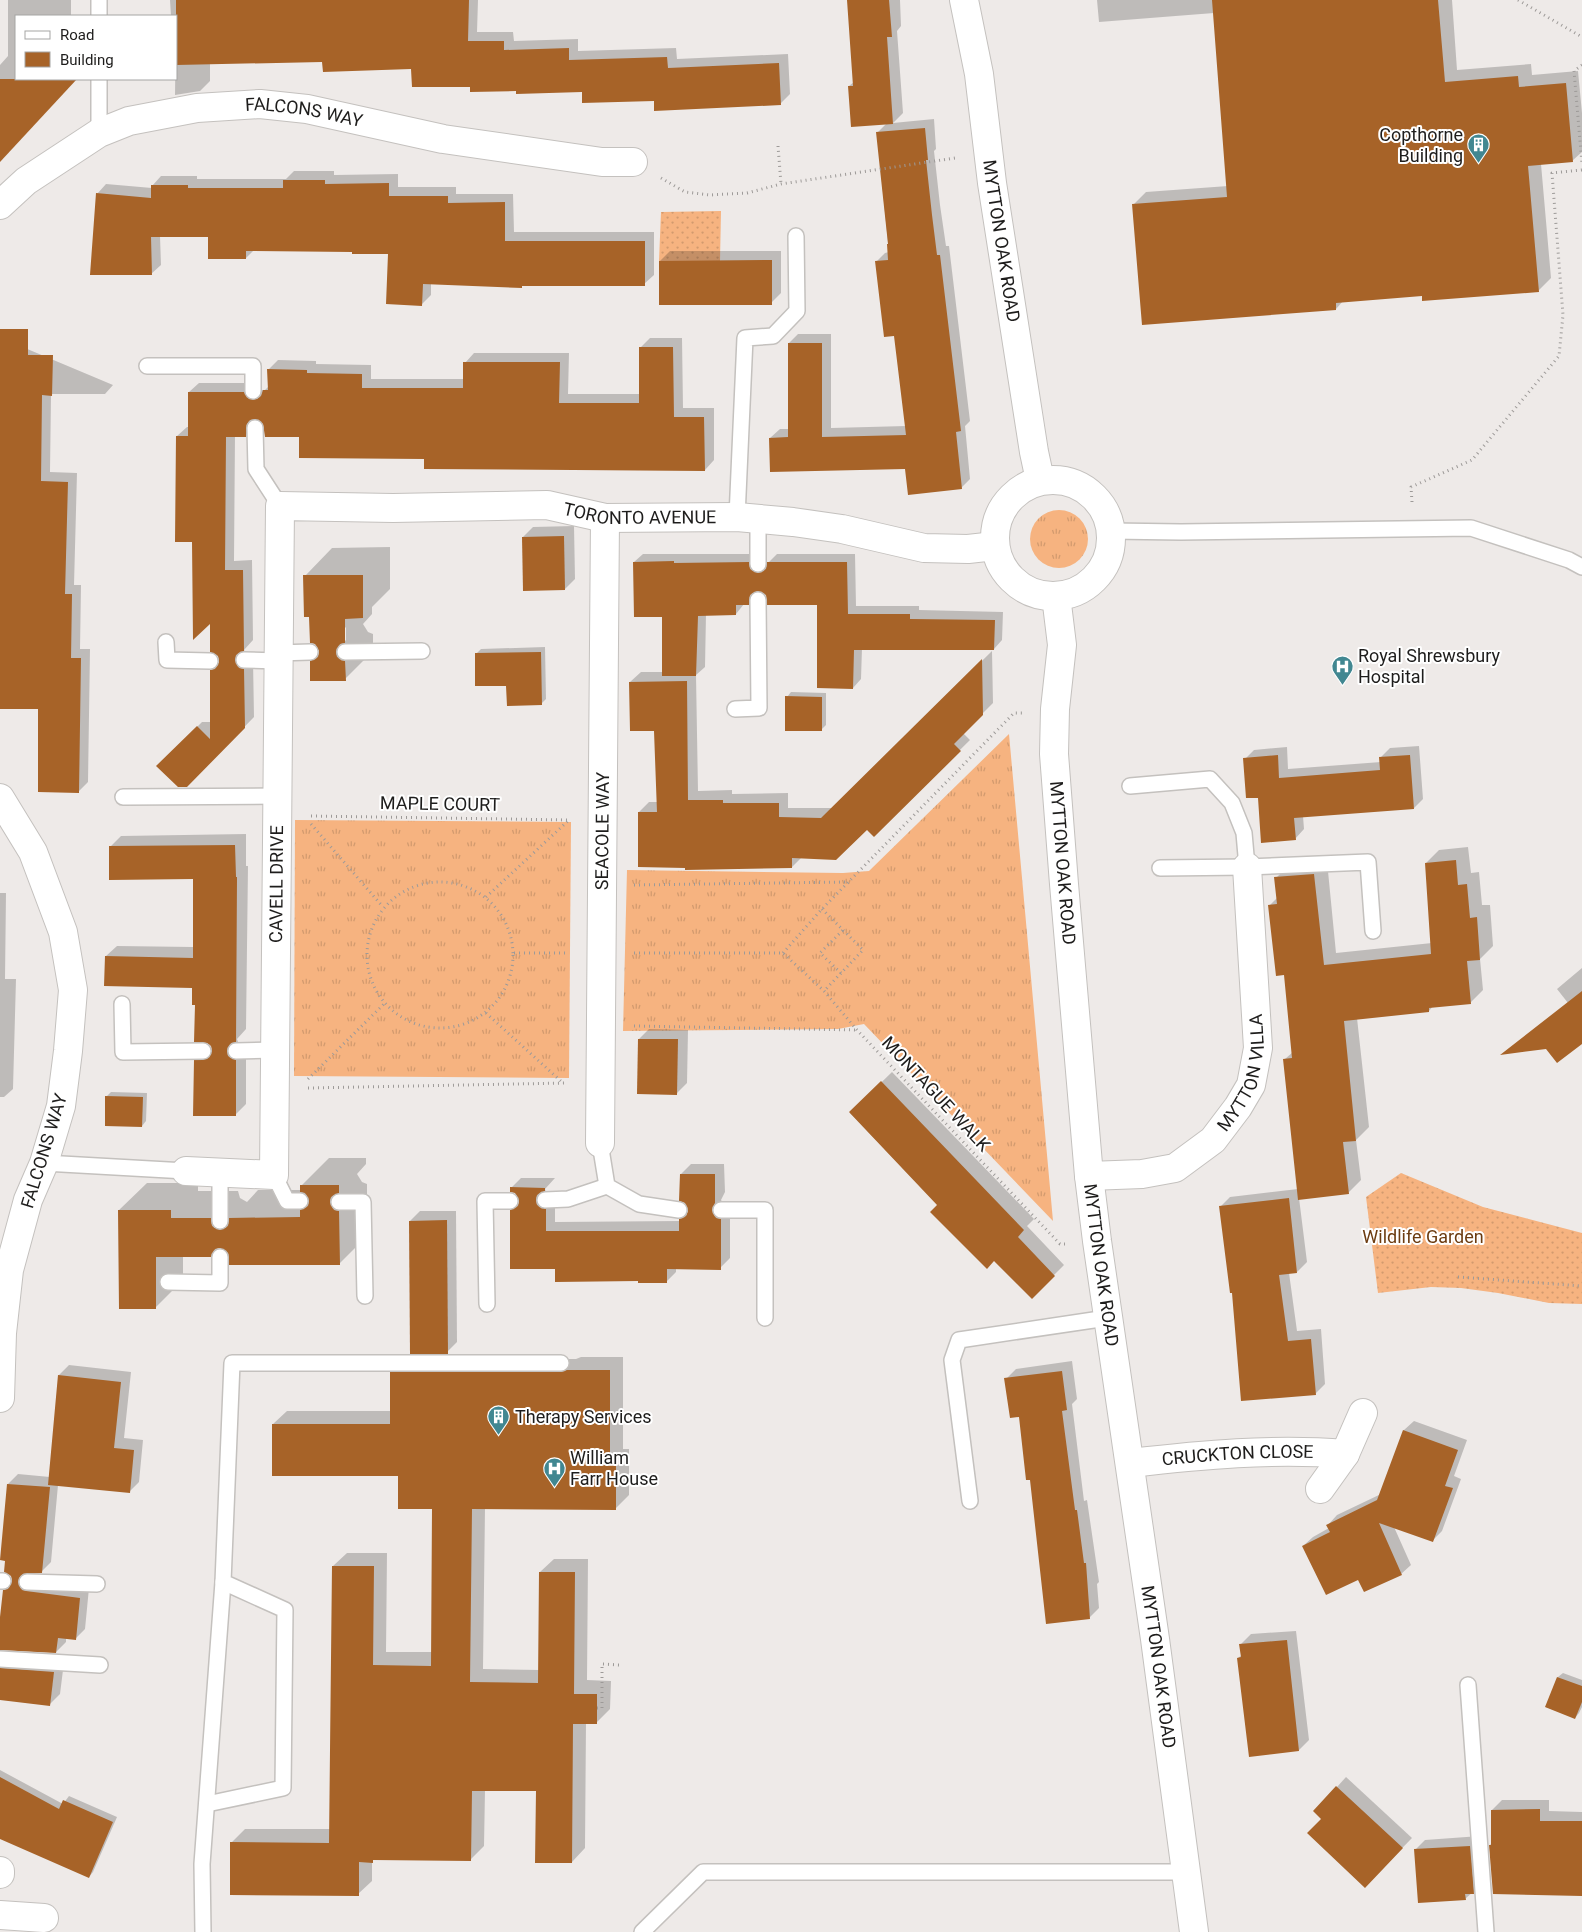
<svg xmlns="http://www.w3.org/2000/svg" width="1582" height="1932" viewBox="0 0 1582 1932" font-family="Roboto,sans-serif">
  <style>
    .grass { fill: url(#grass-tufts) }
    .garden { fill: url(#garden-dots) }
    .shadow { fill: #0003; fill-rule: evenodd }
    .building { fill: #a76328 }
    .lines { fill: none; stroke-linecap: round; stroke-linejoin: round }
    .lane-casing { stroke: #c4c1be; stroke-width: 18 }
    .street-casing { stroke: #c4c1be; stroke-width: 30 }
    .secondary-casing { stroke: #c4c1be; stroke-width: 30 }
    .path { stroke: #9d9a98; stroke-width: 3; stroke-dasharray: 1 4; stroke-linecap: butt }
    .lane { stroke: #fff; stroke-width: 15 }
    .street { stroke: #fff; stroke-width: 28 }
    .secondary { stroke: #fff; stroke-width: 28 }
    .labels { text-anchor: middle; stroke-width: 4; stroke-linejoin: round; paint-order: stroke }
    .street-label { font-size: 18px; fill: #1e1d1c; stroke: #fff }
    .poi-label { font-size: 18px; fill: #1e1d1c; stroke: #fff; text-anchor: start }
    .park-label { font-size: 18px; fill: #6c3c11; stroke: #fff }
  </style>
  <defs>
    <pattern id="grass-tufts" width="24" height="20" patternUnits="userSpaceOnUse" patternTransform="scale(1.25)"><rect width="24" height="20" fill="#f6b380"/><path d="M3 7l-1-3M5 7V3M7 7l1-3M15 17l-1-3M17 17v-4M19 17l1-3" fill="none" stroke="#d29a6e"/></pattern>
    <pattern id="garden-dots" width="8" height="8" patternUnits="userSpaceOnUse" patternTransform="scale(1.25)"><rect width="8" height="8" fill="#f6b380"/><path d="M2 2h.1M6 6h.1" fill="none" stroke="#d29a6e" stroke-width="1.8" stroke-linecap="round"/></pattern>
  </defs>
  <rect width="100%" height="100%" fill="#eeeae8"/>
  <g class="grass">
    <circle cx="1059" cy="539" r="29"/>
    <path d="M1009,734L1053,1221L864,1024L838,1029L623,1031L627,870L843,873L869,871Z"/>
    <path d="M295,820L571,822L569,1078L294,1076Z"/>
  </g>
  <g class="garden">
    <path d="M721,211L720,261H659L661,212Z"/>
    <path d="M1401,1173L1483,1207L1582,1233V1304L1549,1303L1498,1293L1461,1288L1431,1287L1378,1293L1366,1197Z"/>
  </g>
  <g class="shadow">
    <path d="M8,0H71V16H16V79H76L0,159V65L8,56Z"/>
    <path d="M170,0H478L477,32H513L514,41L578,39V51L676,48L677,59L788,54L790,94L780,104L655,100L583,90H517L471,86L413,68L324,60L210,63V81L200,91L175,95L176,16H171Z"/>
    <path d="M848,0H900L901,26L897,31L903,113L893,123L934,119L936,149L934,151L940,205L946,246H949L970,421L965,426L970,479L961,488L906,468L770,438L780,429H789V343L798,334H831V428L906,426L895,335L876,262L885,253L889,252L877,133L887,123L849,86L854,82Z"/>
    <path d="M1097,0H1452L1457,70L1531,64L1532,75L1578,71L1582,113V152L1572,161L1541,164L1551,278L1538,291L1423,295L1343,301L1336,309L1133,205L1146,192L1228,186L1214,13L1099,22Z"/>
    <path d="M294,171H334V175L398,174V187H456V194H513L514,232H654V275L644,284H524L521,287L431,283V295L421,305L389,253L353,250H254L246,258L209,236H160L161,265L151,274L97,194L106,184L152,188V186L161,176H197V179H286Z"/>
    <path d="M670,251H781V293L771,303L660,261Z"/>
    <path d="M650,338H682L683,408H714V460L705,470L425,458L300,435L264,423L255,417V426L245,435H235L234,561L252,560L253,640L244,650L248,658L253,660L254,717L187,786L158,766L202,722H211V671L220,662L193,541L177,436L187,427H189V392L199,383H253L258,390H265L269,386L268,370L278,360L316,361V364L371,365V379H464L465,363L474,353H569L568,394H640V348Z"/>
    <path d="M0,342L13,343L113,385L105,394H51L50,472L77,473L74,585H81L80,649H90L88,782L79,791L40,708H0Z"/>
    <path d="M574,526L575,579L565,589L523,537L533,527Z"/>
    <path d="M390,547V589L372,607V614L363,624L368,632L373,634V651L345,679L311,662L320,653L311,615L305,576L332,548ZM346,627V640L344,642V629Z"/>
    <path d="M643,554H757L758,561L768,565L769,562L777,554H855L856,606H919V610L1003,612L1002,640L994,649L862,648L861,679L853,688L818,604L767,594L758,589L757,595L748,604H744L736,614H706L705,667L696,675L698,791L732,790V794L788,793V808H833L992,651L993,703L963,733L970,740L874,835L867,828L802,857L792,867L639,812L649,802H658L655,730L630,682L641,672H663V615L634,562Z"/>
    <path d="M545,647L546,699L541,704L507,684L476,654L481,649Z"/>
    <path d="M791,692L826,693V725L821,730L787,697Z"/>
    <path d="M1419,746L1423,799L1414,808L1303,816L1304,829L1295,839L1259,796L1245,759L1254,750L1287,747L1288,769L1381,762V757L1390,748Z"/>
    <path d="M246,834V866H248L246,1029L237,1039L239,1045L246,1049V1104L235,1115L195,1061L206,1050L213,1049L196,1003L194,987L106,956L117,946L194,947V877L110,847L121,836Z"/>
    <path d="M1468,847L1471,873L1479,872L1482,905H1490L1493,946L1480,959L1483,990L1470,1003L1433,1006L1429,1011L1357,1018L1369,1127L1356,1140L1361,1180L1348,1193L1299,1198L1307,1262L1297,1272L1289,1273L1297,1331L1321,1329L1325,1384L1315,1394L1233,1292L1220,1207L1230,1197L1298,1189L1285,1059L1293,1052L1285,973L1269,906L1278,897L1276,878L1289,865L1327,861L1336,953L1432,943L1426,863L1439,850Z"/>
    <path d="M0,893H6L5,979H16L13,1089L4,1097H0Z"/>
    <path d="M1582,968V1042L1568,1003L1557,989Z"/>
    <path d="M649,1029L688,1030L687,1083L677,1093L639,1039Z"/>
    <path d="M892,1072L1034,1219L1027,1226L1064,1265L1032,1297L938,1205L850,1113Z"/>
    <path d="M111,1092L147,1093L146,1121L142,1126L106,1097Z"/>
    <path d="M329,1158H366V1164L357,1174L362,1182L367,1184V1236L339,1264L230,1252L219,1247L210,1255L183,1256V1280L156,1307L119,1210L147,1183H198V1191H238L240,1198L247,1202L258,1190H301V1186Z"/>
    <path d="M691,1164H724L725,1192L721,1200L726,1208L730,1210V1258L720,1268H676V1272L666,1282L639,1280L556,1268L511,1211L520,1202L516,1192L511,1188L521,1178H555L545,1189L547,1196L555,1199V1222L680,1221L689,1211L681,1174Z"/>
    <path d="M420,1211H456L457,1342L447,1352L410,1221Z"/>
    <path d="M581,1357H623V1449H629V1495L615,1509L485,1508L483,1669L540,1670V1572L554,1559H588L587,1680L611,1681L610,1709L596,1723H586L585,1848L572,1862L537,1790H485L484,1846L470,1860L375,1859L372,1861V1881L358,1894L232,1842L245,1829H330L333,1566L347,1553H387L386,1652H432L434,1508L399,1475L273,1424L287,1411H392V1373L405,1359H576Z"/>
    <path d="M1072,1361L1077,1399L1072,1404L1084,1501L1087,1500L1099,1582L1097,1584L1099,1608L1089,1618L1031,1478L1020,1416L1006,1379L1016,1369Z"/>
    <path d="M69,1365L131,1372L124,1438L143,1440L139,1482L129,1492L58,1485L51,1562L41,1572H28V1576L89,1588L85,1629L75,1639L66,1638V1642L56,1652L0,1649V1629L4,1591L14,1581L8,1484L18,1474L50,1477L59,1375Z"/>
    <path d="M1414,1421L1467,1440L1454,1476L1461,1479L1442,1531L1432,1541L1394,1527L1411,1565L1401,1574L1358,1578L1303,1546L1313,1537L1329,1528L1328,1525L1337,1515L1381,1494L1404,1430Z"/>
    <path d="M1296,1631L1309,1740L1299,1750L1250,1755L1238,1658L1242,1655L1241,1644L1251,1634Z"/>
    <path d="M0,1655L64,1662L60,1694L50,1704L0,1699Z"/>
    <path d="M1563,1673L1582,1680V1707L1579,1713L1575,1718L1546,1707L1558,1677Z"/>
    <path d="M0,1770L63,1804L69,1796L117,1817L93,1872L89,1877L0,1838Z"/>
    <path d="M1346,1777L1412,1838L1375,1876L1323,1819L1337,1787Z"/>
    <path d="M1502,1800H1549V1811L1582,1812V1893L1490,1845L1492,1843V1810Z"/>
    <path d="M1480,1836L1483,1883L1465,1899L1415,1850L1425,1840Z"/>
  </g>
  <g class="building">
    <path d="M176,0H469L468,41H504V50L569,48V60L667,57L668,68L779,63L781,105L654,111V101L582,103V92L516,94V91L470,92V87H412L411,69L323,72L322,62L176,65Z"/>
    <path d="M847,0H889L892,37H887L893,124L851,127L848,86H853Z"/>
    <path d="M1212,0H1438L1445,82L1518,76L1519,87L1566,83L1573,162L1528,166L1539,292L1422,301V296L1336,303V310L1142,325L1132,204L1227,197Z"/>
    <path d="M0,79H77L0,162Z"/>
    <path d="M925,128L928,160H926L932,215L937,255H940L961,431L956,432L962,489L908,495L905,469L770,472L769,438L788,437V343H822V437L906,435L894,336L884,337L875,261L888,260L887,244H888L876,132Z"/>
    <path d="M283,180H325V184L389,183V196H448V203L505,202V241H645V286H522V288L423,284L422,306L386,304L388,254H352V252L246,251V259H208V237H151L152,275H90L96,193L151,198V185H188V188H283Z"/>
    <path d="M772,260V305H659V261Z"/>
    <path d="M0,329H28V355H53L52,396L42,395L41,481L68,482L65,594H72L71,658H81L79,793L38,792V709H0Z"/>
    <path d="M639,347H673L674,417H704L705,471L424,469V459L299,458V437H265L263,424L255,419L250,420L247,424L246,437H226L225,570H243L244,651L236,655L235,660L239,668L244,669L245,728L187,787H178L156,766L197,726L210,739V670L215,669L219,662L218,656L210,652V624L193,640L192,542H175L176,436H188V392H244L249,399H257L261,396L263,390H268L267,369L307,370V373L362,374V388H463V362H560L559,403H639Z"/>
    <path d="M564,536L565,590L523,591L522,537Z"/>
    <path d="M674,561V563L749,562L750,569L758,573L766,569L767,562H847L848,614H910V619L995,620L994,650H854L853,689L817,688V605H767L766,595L757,591L750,595L749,605H736V615L698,616L696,676H662V617H634L633,562Z"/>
    <path d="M303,575H363V618L345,619V643L340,644L336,652L337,657L345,661L346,681H310V661L318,657L319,651L315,644L310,643L309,617H304Z"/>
    <path d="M541,652L542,705L507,706L506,686H475V653Z"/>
    <path d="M982,659L983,715L954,744L961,751L874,837L867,830L836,860L792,858V868L685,870V868L638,867V812H657L654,731H630L629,682L687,681L688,800H723V803H779V817L821,818Z"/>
    <path d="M785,696L822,697V731H785Z"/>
    <path d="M1278,755L1279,778L1380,770L1379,757L1410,755L1414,809L1294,818L1296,840L1261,843L1258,798H1246L1243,758Z"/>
    <path d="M235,845L236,877H237L236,1042L231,1043L227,1051L228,1056L236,1060V1116H193L194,1060L207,1059L212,1051L211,1046L207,1043L194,1042L195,1005H192V988L104,986L105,956L193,958V879L109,880V846Z"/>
    <path d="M1456,860L1458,885L1467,884L1470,918L1477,917L1480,960L1467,961L1471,1004L1429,1008V1012L1344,1021L1356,1141L1343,1142L1349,1194L1298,1200L1283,1059L1292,1058L1284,975L1276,976L1268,905L1277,904L1274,877L1314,874L1324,965L1431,954L1425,863Z"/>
    <path d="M1582,991V1044L1557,1063L1546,1049L1500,1055Z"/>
    <path d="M638,1039H678L677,1095L637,1094Z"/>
    <path d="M881,1081L1024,1230L1018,1237L1055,1276L1032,1299L994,1261L987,1269L930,1212L937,1205L849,1112Z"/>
    <path d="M105,1096L143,1097L142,1127L105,1126Z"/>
    <path d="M680,1174H715V1203L712,1210L716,1218L721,1219V1270L667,1269V1283H638V1281L555,1282V1269H510V1210L518,1206L519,1201L515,1193L510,1192V1187L545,1188V1191L537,1195L536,1200L537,1205L546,1209V1231H679V1219L686,1216L688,1211L685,1203L679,1201Z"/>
    <path d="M300,1185H339V1193L331,1197L330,1202L334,1210L339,1211L340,1265H229L228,1253L220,1248L215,1249L211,1257H156V1309H119L118,1210H171V1218H211L212,1226L220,1230L228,1226L229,1218L300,1217V1210L308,1206L309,1201L305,1193L300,1192Z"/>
    <path d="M1289,1198L1297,1273L1279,1275L1288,1341L1311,1339L1316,1395L1241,1401L1232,1293H1230L1219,1206Z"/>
    <path d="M447,1220L448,1354H410L409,1221Z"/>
    <path d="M567,1370H610V1462H616V1510L472,1509L470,1682L538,1683L539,1572H575L574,1694H597V1724H573L572,1863H535L536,1791H472L471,1861L373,1860V1863L359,1862V1896L230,1895V1842L329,1843L332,1566H374L373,1665L431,1666L432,1509H398V1476H272V1424H390V1372H561Z"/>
    <path d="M1062,1371L1067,1410L1062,1411L1075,1510H1077L1084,1563H1086L1090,1619L1046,1624L1030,1480H1026L1019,1417L1010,1418L1004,1378Z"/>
    <path d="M58,1375L121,1382L114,1448L134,1450L130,1493L48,1485Z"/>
    <path d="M1403,1430L1458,1450L1445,1486L1453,1488L1433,1542L1379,1523L1402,1575L1364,1592L1358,1580L1326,1595L1302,1546L1330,1532L1326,1525L1377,1500Z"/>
    <path d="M7,1484L50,1487L42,1573L23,1574L19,1578L18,1582L22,1590L26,1591L80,1598L76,1640L58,1638L56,1653L0,1650V1617L3,1590L8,1589L12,1581L11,1576L4,1572L5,1561L0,1560Z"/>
    <path d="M1287,1640L1299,1751L1249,1757L1237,1658L1241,1657L1239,1644Z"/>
    <path d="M0,1668L54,1672L50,1706L0,1700Z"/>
    <path d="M1557,1677L1582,1686V1702L1575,1719L1545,1707Z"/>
    <path d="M0,1777L59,1809L63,1800L113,1822L89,1878L0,1839Z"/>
    <path d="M1336,1786L1403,1848L1365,1888L1307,1833L1321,1819L1313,1811Z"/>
    <path d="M1540,1809V1821H1582V1896L1493,1894L1489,1845H1491V1810Z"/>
    <path d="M1470,1846L1474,1894H1465L1466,1900L1418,1903L1414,1849Z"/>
  </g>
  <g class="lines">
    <defs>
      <g id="lane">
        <path d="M99,0V16"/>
        <path d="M99,133V79"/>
        <path d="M147,366H253V391"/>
        <path d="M255,428L256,469L280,506"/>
        <path d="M737,517L745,338L773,336L797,311L796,236"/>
        <path d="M758,519V564"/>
        <path d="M1111,531L1181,532L1471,528L1569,560L1582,567"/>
        <path d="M166,642L167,660L210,661"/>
        <path d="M345,652L422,651"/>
        <path d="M278,653L310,652"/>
        <path d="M244,660L278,661"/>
        <path d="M735,709L759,708L758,600"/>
        <path d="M1130,786L1210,779L1232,803L1244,833L1247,867L1368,862L1373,931"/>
        <path d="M123,797L277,796"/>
        <path d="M1160,868L1247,867"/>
        <path d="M122,1004L123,1052L203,1051"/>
        <path d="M236,1051L275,1050"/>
        <path d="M600,1143L607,1186L639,1204L679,1210"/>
        <path d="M44,1163L186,1171"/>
        <path d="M274,1175L287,1201H300"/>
        <path d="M545,1200L568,1199L607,1186"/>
        <path d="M339,1202H363L365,1296"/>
        <path d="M721,1210H765V1318"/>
        <path d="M220,1221V1172"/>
        <path d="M168,1282L220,1283V1257"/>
        <path d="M487,1304L485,1201H510"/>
        <path d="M970,1501L952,1360L959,1340L1107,1318"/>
        <path d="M0,1581H3"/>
        <path d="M27,1582L97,1584"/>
        <path d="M0,1659L100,1665"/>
        <path d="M1468,1685L1486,1932"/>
        <path d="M207,1804L283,1788L285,1610L223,1582L232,1363H561"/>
        <path d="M203,1932L202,1864L223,1582"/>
        <path d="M642,1932L703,1872H1187"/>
      </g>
      <g id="street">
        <path id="s1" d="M0,205L26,181L99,133L129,121L197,108L260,104L307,109L443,139L602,162H633"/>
        <path d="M0,798L33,852L63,932L73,990L68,1051L61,1106L44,1163L28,1200L9,1270L2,1333L0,1398"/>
        <path id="s2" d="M600,1143L605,518"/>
        <path id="s3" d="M186,1171L274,1175L280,506L393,508L547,505L605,518L737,517L793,522L842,529L924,548L968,549L995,546"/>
        <path id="s4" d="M1089,1176L1142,1174L1175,1168L1213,1140L1238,1107L1251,1085L1258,1048L1247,867"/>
        <path id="s5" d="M1130,1463C1201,1455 1273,1448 1345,1454"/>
        <path d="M1320,1489L1345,1454L1363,1413"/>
        <path d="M0,1874V1871"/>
        <path d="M0,1915L44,1918"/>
      </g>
      <g id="secondary">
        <path id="s6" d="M964,0L979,74L992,183L1034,452L1040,480"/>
        <circle cx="1053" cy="538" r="58"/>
        <path id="s7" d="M1056,596L1062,645L1055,709L1054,754L1064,884L1089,1176L1097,1241L1155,1639L1194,1932"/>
      </g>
    </defs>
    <use href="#lane" class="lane-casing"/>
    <use href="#street" class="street-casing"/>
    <use href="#secondary" class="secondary-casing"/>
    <g class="path">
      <path d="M1518,0L1582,37"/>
      <path d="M1582,65L1574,71L1582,164"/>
      <path d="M778,146L781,184"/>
      <path d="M661,178L685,192L710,195L747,193L781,184L955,158"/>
      <path d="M1412,502L1411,487L1472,460L1559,356L1563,315L1552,173L1582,170"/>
      <path d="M311,816L570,820"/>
      <path d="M311,824L383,907"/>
      <circle cx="440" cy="955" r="73"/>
      <path d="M634,885L848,882"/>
      <path d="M486,897L568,821"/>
      <path d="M822,909L863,950L824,991"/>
      <path d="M514,953H568"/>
      <path d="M634,953H783L824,991L857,1030L1060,1244H1065"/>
      <path d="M783,953L822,909L1014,713H1023"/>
      <path d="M841,973L820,953L843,930"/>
      <path d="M486,1013L563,1083"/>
      <path d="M634,1026L857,1030"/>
      <path d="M308,1079L384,1004"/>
      <path d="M308,1088L567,1083"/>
      <path d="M1458,1277L1582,1286"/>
      <path d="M597,1708H602V1664L620,1665"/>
    </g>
    <use href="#lane" class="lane"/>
    <use href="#street" class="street"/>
    <use href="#secondary" class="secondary"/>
  </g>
  <defs>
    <symbol id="building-pin" viewBox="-11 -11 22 30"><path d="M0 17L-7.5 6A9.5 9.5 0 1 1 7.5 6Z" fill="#418791" stroke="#fff"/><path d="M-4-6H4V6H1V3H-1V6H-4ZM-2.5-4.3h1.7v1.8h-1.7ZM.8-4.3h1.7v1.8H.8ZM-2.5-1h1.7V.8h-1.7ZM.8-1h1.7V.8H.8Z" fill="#fff"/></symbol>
    <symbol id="hospital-pin" viewBox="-11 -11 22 30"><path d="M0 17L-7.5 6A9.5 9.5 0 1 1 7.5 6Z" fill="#418791" stroke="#fff"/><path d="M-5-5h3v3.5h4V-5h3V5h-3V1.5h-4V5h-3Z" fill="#fff"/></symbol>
  </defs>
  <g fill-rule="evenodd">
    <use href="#building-pin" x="1466" y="132" width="25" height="34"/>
    <use href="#hospital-pin" x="1330" y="654" width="25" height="34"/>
    <use href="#building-pin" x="486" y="1404" width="25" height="34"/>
    <use href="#hospital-pin" x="542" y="1456" width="25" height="34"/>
  </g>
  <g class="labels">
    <g class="street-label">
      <text dy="6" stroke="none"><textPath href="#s1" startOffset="332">FALCONS WAY</textPath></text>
      <text dy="6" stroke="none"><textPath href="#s6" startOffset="244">MYTTON OAK ROAD</textPath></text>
      <text dy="6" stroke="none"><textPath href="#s3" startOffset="1118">TORONTO AVENUE</textPath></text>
      <text transform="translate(440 804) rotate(1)" y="6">MAPLE COURT</text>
      <text dy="6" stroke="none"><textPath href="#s2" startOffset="312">SEACOLE WAY</textPath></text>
      <text dy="6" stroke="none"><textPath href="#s7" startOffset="268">MYTTON OAK ROAD</textPath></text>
      <text dy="6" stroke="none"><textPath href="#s3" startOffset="379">CAVELL DRIVE</textPath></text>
      <text dy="6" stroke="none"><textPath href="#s4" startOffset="210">MYTTON VILLA</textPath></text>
      <text transform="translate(936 1094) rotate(47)" y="6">MONTAGUE WALK</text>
      <text transform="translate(44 1151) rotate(-73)" y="6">FALCONS WAY</text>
      <text dy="6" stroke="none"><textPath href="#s7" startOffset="672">MYTTON OAK ROAD</textPath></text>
      <text dy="6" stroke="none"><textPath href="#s5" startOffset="108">CRUCKTON CLOSE</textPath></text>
      <text dy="6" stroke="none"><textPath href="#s7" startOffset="1078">MYTTON OAK ROAD</textPath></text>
    </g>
    <g class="poi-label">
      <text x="1463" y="141" text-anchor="end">Copthorne<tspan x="1463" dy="21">Building</tspan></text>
      <text x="1358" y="662">Royal Shrewsbury<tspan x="1358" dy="21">Hospital</tspan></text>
      <text x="515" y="1423">Therapy Services</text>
      <text x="570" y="1464">William<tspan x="570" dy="21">Farr House</tspan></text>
    </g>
    <g class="park-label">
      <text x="1423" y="1243">Wildlife Garden</text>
    </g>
  </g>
  <rect x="15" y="15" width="162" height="65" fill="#ffffff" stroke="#a5a5a4"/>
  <rect x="25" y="31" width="25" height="8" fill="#ffffff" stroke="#a5a5a4"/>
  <text x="60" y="40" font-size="15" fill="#1e1d1c">Road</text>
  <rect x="25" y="52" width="25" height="15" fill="#a76328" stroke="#a5a5a4"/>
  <text x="60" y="65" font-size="15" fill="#1e1d1c">Building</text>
</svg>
